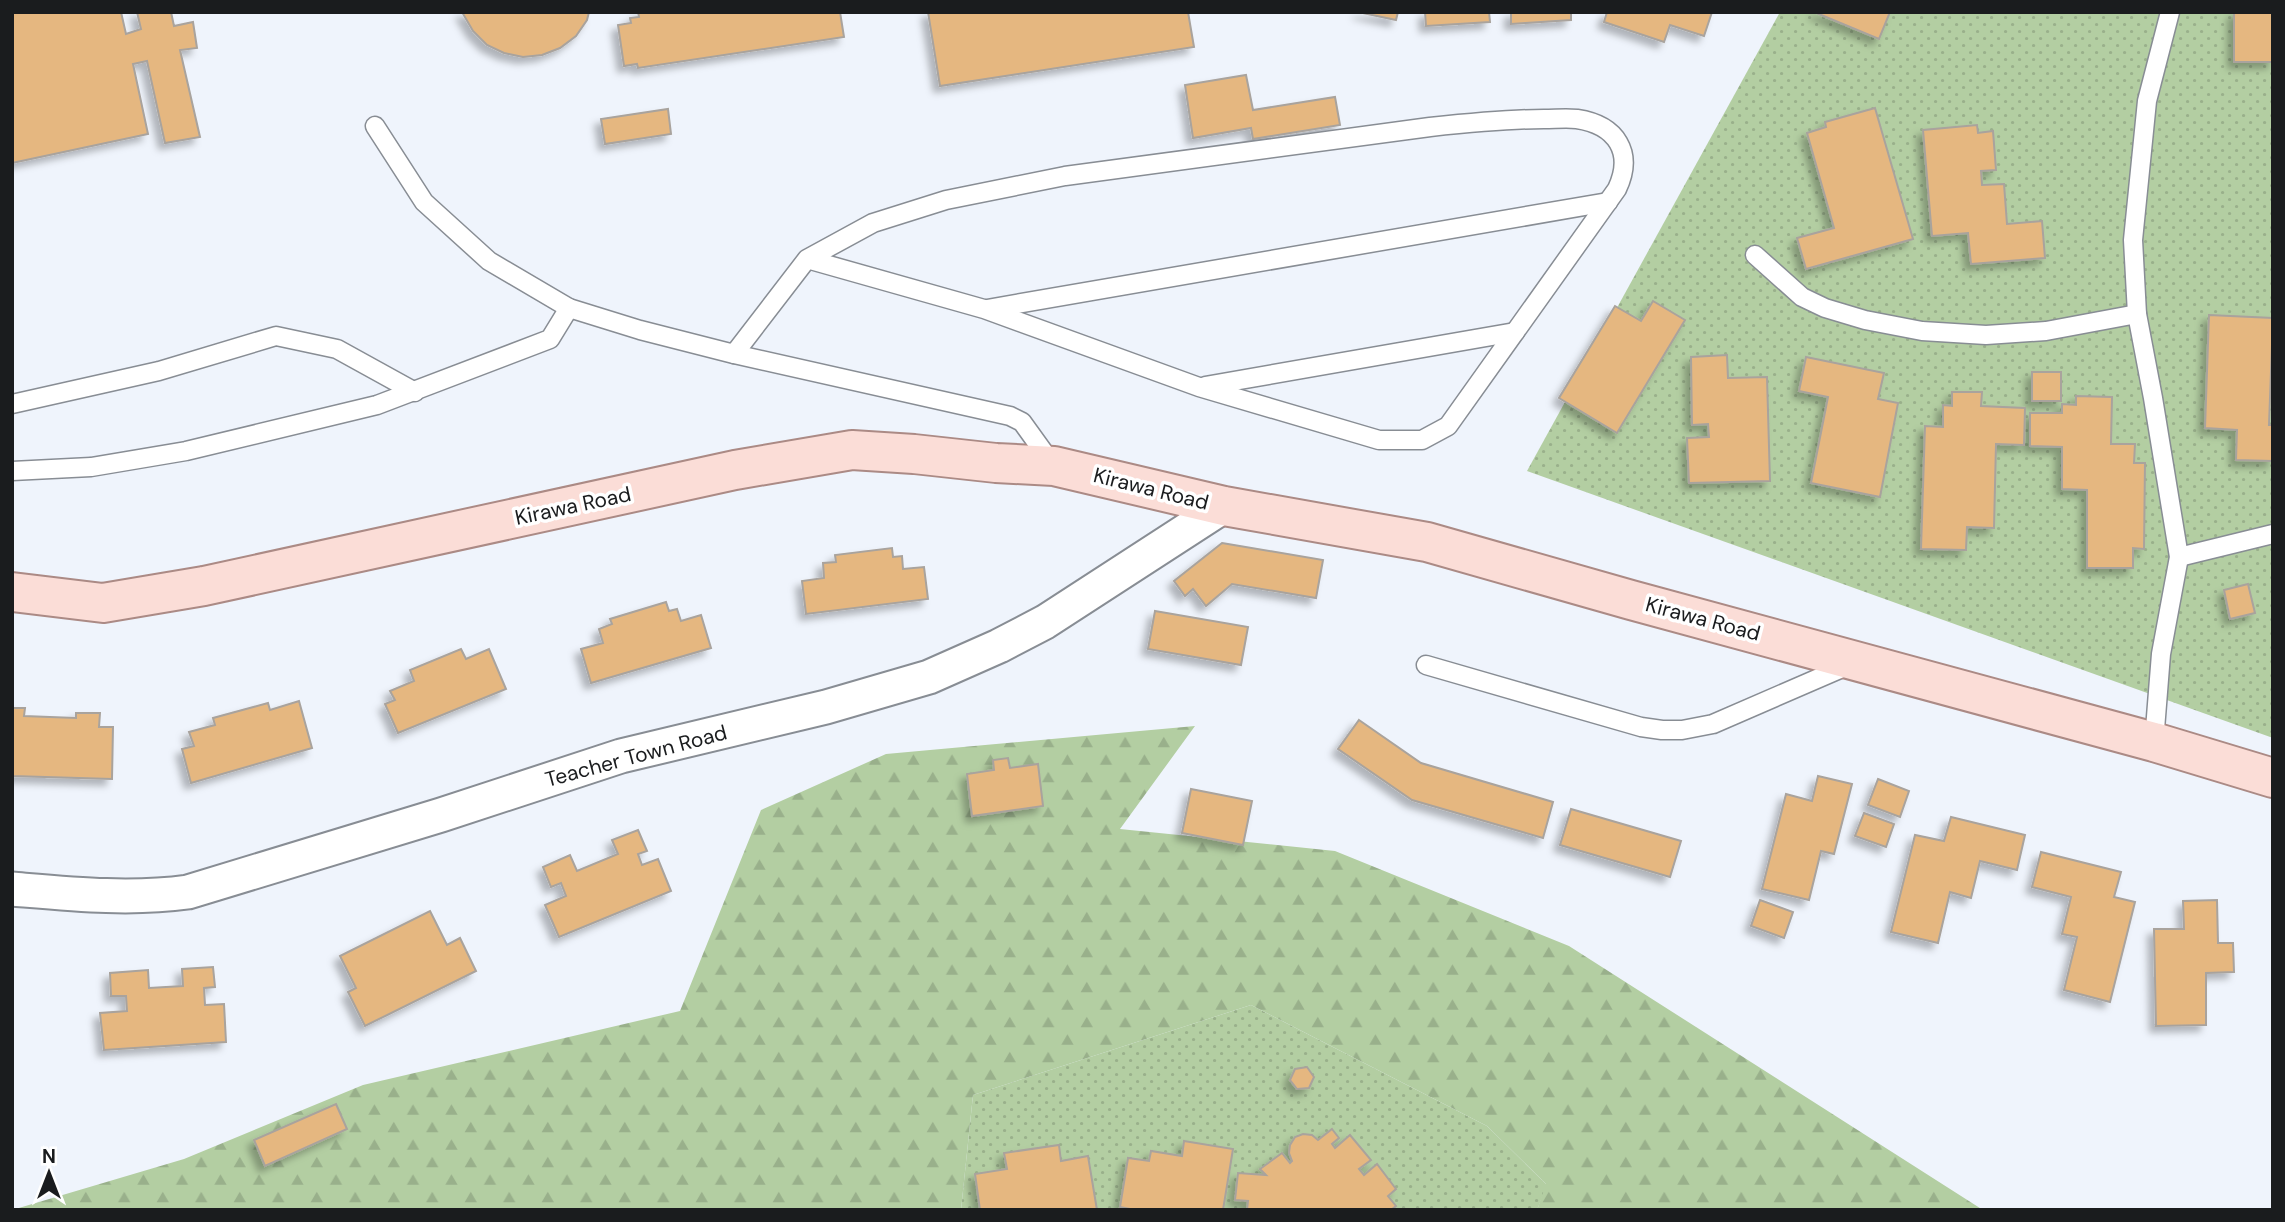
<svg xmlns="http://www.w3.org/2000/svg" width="2285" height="1222" viewBox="0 0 2285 1222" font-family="'DM Sans',sans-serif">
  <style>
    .grass { fill: url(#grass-dots) }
    .forest { fill: url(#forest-firs) }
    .building { fill: #e5b780; stroke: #a9a39d; stroke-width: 2; filter: url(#shadow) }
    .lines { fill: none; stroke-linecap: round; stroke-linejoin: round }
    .lane-casing { stroke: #888d94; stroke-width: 21 }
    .street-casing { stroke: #888d94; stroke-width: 37 }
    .primary-casing { stroke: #ab8a85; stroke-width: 42 }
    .lane { stroke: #fff; stroke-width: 18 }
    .street { stroke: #fff; stroke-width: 33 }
    .primary { stroke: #fbddd7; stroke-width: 38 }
    .labels { text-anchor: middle; stroke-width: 7; stroke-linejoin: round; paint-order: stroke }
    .street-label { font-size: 21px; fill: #1a1c1e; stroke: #fff }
  </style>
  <defs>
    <pattern id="grass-dots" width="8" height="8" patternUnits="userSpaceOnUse" patternTransform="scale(1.75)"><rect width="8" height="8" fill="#b3cea2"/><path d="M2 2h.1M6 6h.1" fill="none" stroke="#99b08b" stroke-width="1.8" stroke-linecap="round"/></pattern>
    <pattern id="forest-firs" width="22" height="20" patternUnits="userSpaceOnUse" patternTransform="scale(1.75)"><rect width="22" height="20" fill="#b3cea2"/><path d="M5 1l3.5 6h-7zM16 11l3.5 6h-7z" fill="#99b08b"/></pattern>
    <filter id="shadow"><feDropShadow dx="-6" dy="6" stdDeviation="3.5" flood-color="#0004"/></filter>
  </defs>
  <rect width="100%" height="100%" fill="#eff4fc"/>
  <g class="grass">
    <path d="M1780,12H2273V738L1527,471Z"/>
    <path d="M1251,1005L1487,1126L1547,1185L1537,1210H961L973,1095Z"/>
  </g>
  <path class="forest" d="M1195,726L1120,829L1335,851L1569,946L1983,1210H1537L1546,1184L1487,1126L1251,1005L973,1095L961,1210H12L184,1159L363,1085L680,1011L761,810L886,754Z"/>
  <g class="building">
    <path d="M12,12H121L126,34L141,29L137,12H171L174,26L193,22L197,48L180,50L200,137L165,143L147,61L133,64L148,134L12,163Z"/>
    <path d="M462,12H589L587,20L576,36L560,48L542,55L523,57L504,53L487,45L473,31Z"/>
    <path d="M638,12H840L844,37L638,68L637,64L624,66L618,25L631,23L630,18L639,17Z"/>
    <path d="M928,12H1188L1194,47L940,86Z"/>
    <path d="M1358,12H1398L1396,20Z"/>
    <path d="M1425,12H1489L1490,22L1426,26Z"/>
    <path d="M1511,12H1571V20L1511,24Z"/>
    <path d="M1607,12H1712L1704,36L1670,25L1664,42L1604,22Z"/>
    <path d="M1814,12H1890L1879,39Z"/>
    <rect x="2234" y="12" width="39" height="50"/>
    <path d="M1246,75L1253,110L1335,97L1340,125L1253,139L1251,128L1193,138L1185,85Z"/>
    <path d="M1875,108L1913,239L1806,269L1797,238L1834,228L1807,133L1826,127L1825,122Z"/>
    <path d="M668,109L671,134L605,144L601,119Z"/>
    <path d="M1977,125L1978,133L1993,131L1996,170L1981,171L1982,185L2004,184L2007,224L2042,221L2045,258L1971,264L1968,233L1932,236L1923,130Z"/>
    <path d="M1653,301L1685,320L1617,433L1559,398L1615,306L1641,321Z"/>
    <path d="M2209,315L2273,318L2269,425H2273V461L2236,460L2237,430L2205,428Z"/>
    <path d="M1727,355L1728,378L1767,377L1770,481L1689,483L1687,438L1709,437L1708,424L1692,425L1691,357Z"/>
    <path d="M1806,357L1884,373L1878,399L1898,403L1880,497L1811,483L1828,397L1799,391Z"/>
    <rect x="2032" y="372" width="29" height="29"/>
    <path d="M1952,392H1982L1981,406L2025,408L2024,445L1996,444L1994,528L1967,527L1966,550L1921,549L1925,426L1943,427V405L1952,406Z"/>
    <path d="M2076,396L2112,397L2111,444H2135L2134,463H2145L2144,549L2133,548V568H2087V490L2062,489V447L2030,446V413H2062V404L2076,405Z"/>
    <path d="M1222,543L1323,560L1316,598L1232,584L1206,606L1193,589L1185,596L1174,581Z"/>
    <path d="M892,548L893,557L902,556L903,569L924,567L928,599L806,614L802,581L824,578L823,563L836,562L835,555Z"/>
    <path d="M2248,584L2255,613L2230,619L2224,590Z"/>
    <path d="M666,602L669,611L677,609L681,621L701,615L711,648L591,683L581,649L603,643L599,629L612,624L610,619Z"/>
    <path d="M1155,611L1248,627L1241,665L1148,649Z"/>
    <path d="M461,649L466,659L489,649L506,689L398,733L385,704L395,700L390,691L414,681L410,670Z"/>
    <path d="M299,701L312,748L191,783L182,749L194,746L189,732L215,725L213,718L268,703L270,710Z"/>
    <path d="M12,708H25L24,716L76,718V713H100L99,727H113L112,779L12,776Z"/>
    <path d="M1359,720L1421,763L1553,802L1543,838L1412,800L1338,749Z"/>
    <path d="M1008,758L1010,768L1038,764L1043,806L972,816L967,774L994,770L993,760Z"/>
    <path d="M1818,776L1852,784L1834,854L1821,851L1809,900L1762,889L1786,794L1812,801Z"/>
    <path d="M1878,779L1909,791L1900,817L1868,805Z"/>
    <path d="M1191,789L1252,801L1243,845L1182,833Z"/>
    <path d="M1571,809L1681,841L1670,877L1560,845Z"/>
    <path d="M1864,813L1894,824L1886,847L1855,836Z"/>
    <path d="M1951,817L2025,835L2017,870L1980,861L1971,898L1950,892L1938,943L1891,932L1915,835L1944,841Z"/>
    <path d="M638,830L647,851L638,854L642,865L658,859L671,891L559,937L545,905L566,896L561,883L551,887L543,867L570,855L577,871L618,854L612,840Z"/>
    <path d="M2041,852L2121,872L2114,897L2135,902L2110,1002L2064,990L2077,937L2062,934L2071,897L2032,887Z"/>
    <path d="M1760,900L1793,912L1784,938L1751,926Z"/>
    <path d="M2217,900L2218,943H2233L2234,972L2206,973V1025L2156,1026L2154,929H2184L2183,901Z"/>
    <path d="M430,911L447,945L460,938L476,971L365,1026L348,992L356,988L340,956Z"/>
    <path d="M213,967L215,987L204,988L205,1005L224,1004L226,1042L104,1050L100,1013L127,1011L126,996H111L110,973L148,970L149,988L183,986L182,969Z"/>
    <path d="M1307,1067L1314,1077L1309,1088L1297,1089L1290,1080L1295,1069Z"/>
    <path d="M336,1104L347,1129L265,1166L254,1140Z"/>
    <path d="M1332,1129L1339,1138L1332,1144L1335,1148L1350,1135L1371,1160L1359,1169L1364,1175L1377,1164L1396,1189L1388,1196L1396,1206L1391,1210H1247L1248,1201L1235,1200L1238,1173L1266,1175L1260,1169L1282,1153L1290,1163L1292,1161L1289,1153L1290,1145L1295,1137L1303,1134L1312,1135L1318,1140Z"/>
    <path d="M1184,1141L1233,1149L1223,1210H1135L1120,1207L1128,1158L1149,1161L1151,1151L1182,1156Z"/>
    <path d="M1059,1145L1061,1161L1088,1156L1097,1210H980L975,1174L1007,1169L1004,1153Z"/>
  </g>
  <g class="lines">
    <defs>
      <g id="lane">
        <path d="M375,126L424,202L489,261L569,308L640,330L734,354L807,259L873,223L946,200L1065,176L1430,127C1468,123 1506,119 1544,119C1555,119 1567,118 1577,119C1617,125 1634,153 1617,189L1448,426L1422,440H1379L1199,387L984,309L807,259"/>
        <path d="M1755,255L1802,297L1825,308L1865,320L1922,331L1986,335L2046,331L2137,314"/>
        <path d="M987,309L1608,202"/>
        <path d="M734,354L1010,416L1022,422L1053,465"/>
        <path d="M1205,386L1515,332"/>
        <path d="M12,404L159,371L276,336L337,349L415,392"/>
        <path d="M12,471L91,467L186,451L377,405L550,339L569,308"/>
        <path d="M2179,557L2273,534"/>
        <path d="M1426,665L1641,727L1662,730H1682L1713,724L1849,665"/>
        <path d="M2154,742L2161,654L2179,557L2153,398L2137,314L2133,240L2147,101L2170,12"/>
      </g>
      <path id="street" d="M12,889C71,894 129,900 188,892L441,815L621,756L826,707L929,677L999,646L1045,622L1224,506"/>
      <path id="primary" d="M12,592L103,603L204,586L735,470L852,450L914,454L996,463L1054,466L1224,506L1427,542L1631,600L2154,742L2273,778"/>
    </defs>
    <use href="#lane" class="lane-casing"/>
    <use href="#street" class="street-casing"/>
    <use href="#primary" class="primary-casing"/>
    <use href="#lane" class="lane"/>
    <use href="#street" class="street"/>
    <use href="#primary" class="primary"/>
  </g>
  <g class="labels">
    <g class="street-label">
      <text transform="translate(1151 489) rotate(14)" y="7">Kirawa Road</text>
      <text transform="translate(573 506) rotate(-12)" y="7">Kirawa Road</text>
      <text transform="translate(1703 619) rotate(15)" y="7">Kirawa Road</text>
      <text transform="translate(636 756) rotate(-15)" y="7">Teacher Town Road</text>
    </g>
  </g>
  <rect width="2285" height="1222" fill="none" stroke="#1a1c1e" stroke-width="28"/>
  <g transform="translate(49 1173)" stroke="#ffffff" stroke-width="5" paint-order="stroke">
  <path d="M0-5L12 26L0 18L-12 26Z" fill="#1a1c1e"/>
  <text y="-10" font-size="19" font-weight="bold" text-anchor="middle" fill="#1a1c1e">N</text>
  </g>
</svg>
